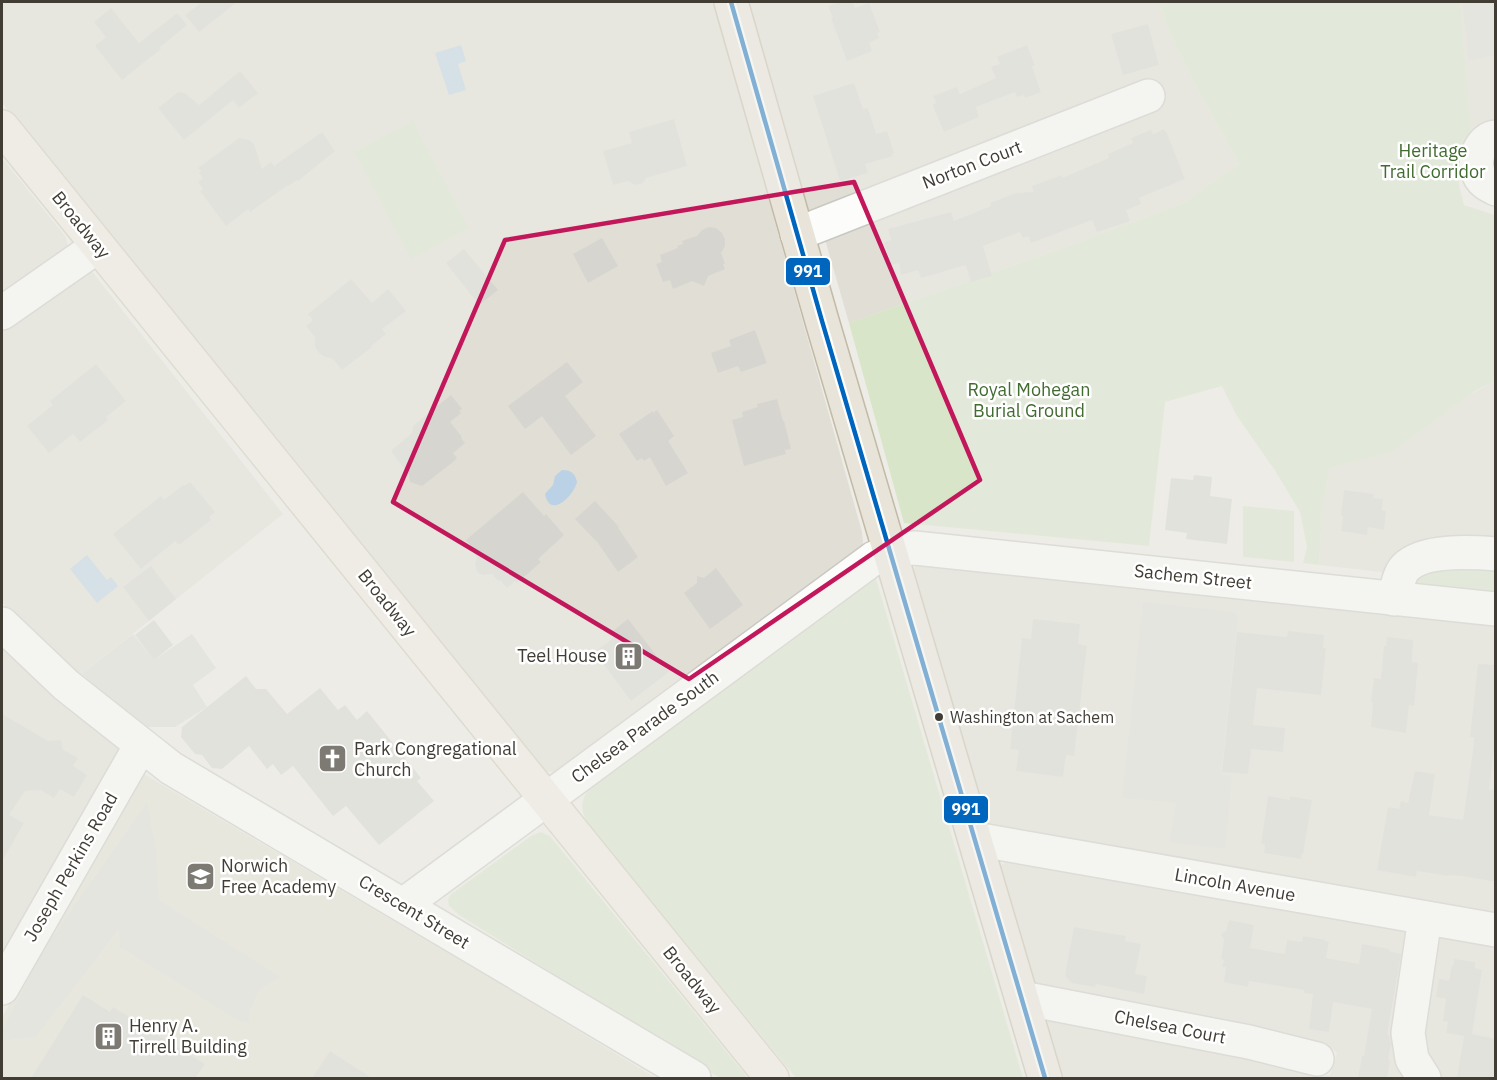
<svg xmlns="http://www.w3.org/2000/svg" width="1497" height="1080" viewBox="0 0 1497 1080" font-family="'IBM Plex Sans',sans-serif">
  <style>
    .residential { fill: #e1ded5 }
    .education { fill: #e3dfd3 }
    .green { fill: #d8e5c9 }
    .parking { fill: #dcdbd7 }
    .water { fill: #bbd2e6 }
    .building { fill: #d6d5d0 }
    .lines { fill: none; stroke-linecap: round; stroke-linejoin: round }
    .minor-casing { stroke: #c9c8c3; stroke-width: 36 }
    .major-casing { stroke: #cdc8b6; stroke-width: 36 }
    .highway-casing { stroke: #c2baa5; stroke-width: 36 }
    .minor { stroke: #fcfcfb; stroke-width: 33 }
    .major { stroke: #efece3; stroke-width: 33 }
    .highway { stroke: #e8e4d9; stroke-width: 33 }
    .bus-1-casing { stroke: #fff; stroke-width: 9 }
    .bus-1 { stroke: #0065bd; stroke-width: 4.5 }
    .marked { fill: none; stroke: #c2185b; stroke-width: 4.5; stroke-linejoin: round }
    .bus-dot { fill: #413d35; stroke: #fff; stroke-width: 2 }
    .labels { text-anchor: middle; stroke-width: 5; stroke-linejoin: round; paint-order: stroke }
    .bus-label { font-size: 16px; fill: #413d35; stroke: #fff; text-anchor: start }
    .park-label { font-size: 18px; fill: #416b30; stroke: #fff }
    .street-label { font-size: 18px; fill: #413d35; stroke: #fff }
    .poi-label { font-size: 18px; fill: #413d35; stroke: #fff; text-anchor: start }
    .line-badge { stroke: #fff; stroke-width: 2 }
    .badge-label { font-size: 16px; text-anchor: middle; font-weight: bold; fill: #fff }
  </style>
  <rect width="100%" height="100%" fill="#edece7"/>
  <g class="residential">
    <path d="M2,2H713L862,532L863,542L862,547L560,771L546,772L541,769L2,103Z"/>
    <path d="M749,2H1159L1170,34L1195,85L1239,164L1181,204L1065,247L849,323L824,236L808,209Z"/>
    <path d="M1454,2H1495V120L1471,130Z"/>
    <path d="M2,158L65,236L68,246L66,253L2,299Z"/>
    <path d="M90,269L283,514L82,674H76L24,629L2,602V325Z"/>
    <path d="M1495,381V544L1391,573L1319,565L1322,512L1330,468L1341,465Z"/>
    <path d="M917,564L1495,624V914L985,823L913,570Z"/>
    <path d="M2,644L121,749L2,961Z"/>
    <path d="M1011,861L1495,946V1078H1059L1041,1018L1259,1054L1315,1077L1330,1075L1337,1053L1334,1050L1325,1048L1036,992L999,869L1002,864Z"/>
  </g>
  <path class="education" d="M142,773L494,980L656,1078H2V1017Z"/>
  <g class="green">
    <path d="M1159,2H1460L1471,130L1458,153L1459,185L1464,205L1495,215V381L1475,391L1390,453L1330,468L1322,512L1319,565L1303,563L1307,547L1300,512L1274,469L1237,416L1222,386L1165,402L1149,546L904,523L849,323L1065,247L1181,204L1239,164L1195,85L1170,34Z"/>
    <path d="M413,121L469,228L411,259L354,152Z"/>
    <path d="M1243,506L1294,511V562L1243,557Z"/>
    <path d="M1495,567V597L1414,588L1413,578L1420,571Z"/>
    <path d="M871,579H876L877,582L1023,1078H796L592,829C582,815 578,805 588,790Z"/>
    <path d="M541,832L550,836L748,1078H720L459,915L449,906L448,900L450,895L531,836Z"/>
  </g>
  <g class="parking">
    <path d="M1462,2H1495V55L1469,61Z"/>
    <path d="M1143,602L1233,612L1238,617L1221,774L1232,777L1225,849L1169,842L1176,803L1122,798Z"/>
    <path d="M133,634L154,660L192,634L216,668L193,685L207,707L175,727H141L82,674Z"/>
    <path d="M147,802L156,849L159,900L281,977L260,989L250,1010L249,1023L239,1021L120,947L119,929L36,1037L2,1041V1030L44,949Z"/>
  </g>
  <g class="water">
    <path d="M461,45L466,61L458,64L466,90L449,95L435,53Z"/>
    <path d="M562,470C571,470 575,473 577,482C573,497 550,519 545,494L553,485L555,476Z"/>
    <path d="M87,555L107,580L111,577L118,586L97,603L70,569Z"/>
  </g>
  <g class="building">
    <path d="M202,2H237L199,32L185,15Z"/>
    <path d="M839,2H853L855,8L869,3L880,32L877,33L879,38L869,43L872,51L847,61L831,18H833L828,6Z"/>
    <path d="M111,8L139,43L177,13L187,25L160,47L161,49L122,80L95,46L106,37L94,22Z"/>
    <path d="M1148,24L1159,65L1123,75L1111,34Z"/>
    <path d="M1027,45L1035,66H1032L1041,92L1025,98L1024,95L1017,97L1015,92L976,107L979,117L944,132L934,109L933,104L936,103L933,96L957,87L960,94L996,78L991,67L1000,64L997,57Z"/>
    <path d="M240,71L258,93L239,108L233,100L184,140L158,108L178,92L185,93L199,105Z"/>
    <path d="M854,83L863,109L868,108L876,134L887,131L894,153L892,154L893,156L865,164L868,173L840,181L813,96Z"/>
    <path d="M674,119L687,166L646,178L643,183L635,185L628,181L613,185L603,151L632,143L629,132Z"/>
    <path d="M1164,129V131H1166L1185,179L1139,198L1141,204L1126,210L1130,221L1097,232L1092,220L1031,243L1028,236L1023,238L1020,232L983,246L992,276L971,282L966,265L921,278L918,270L901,275L899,263L891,265L884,242L891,240L888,229L951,212L954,221L991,206L990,203L1016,193L1034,192L1032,186L1062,175V178L1109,158L1108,154L1133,143L1131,138L1151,130L1153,134Z"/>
    <path d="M322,132L335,151L298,181L297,180L288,186V185L250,212L248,209L226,226L200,191L203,189L198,182L203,178L199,173L201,171L198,168L239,138L249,140L254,144L262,169L271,162L274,166Z"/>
    <path d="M709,227L716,228L722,233L725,239V246L721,253L725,264H723L725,269L708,276L704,286L692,281L673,289L670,280L663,282L656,264L662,262L660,255L678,248L677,246L683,244L682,241L697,236L702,230Z"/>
    <path d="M602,238L618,266L588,283L573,254Z"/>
    <path d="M464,249L498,290L479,305L446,263Z"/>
    <path d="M351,279L372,303L388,289L406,311L382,329L386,334L371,346L372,347L342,370L333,359L323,356L319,353L315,347V337L306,326L313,320L308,314Z"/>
    <path d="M755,330L767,363L741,372L738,366L718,373L711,353L731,346L729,340Z"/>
    <path d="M567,362L583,382L565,396L596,436L571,455L542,416L525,429L508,406Z"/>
    <path d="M96,364L126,401L106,417L108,420L80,442L73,434L49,453L27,426L53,405L50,401Z"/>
    <path d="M451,395L462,409L459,411L461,413L450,422L462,437L461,438L465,443L453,453L457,458L453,462L422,486L410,482L409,475L391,451L412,433L413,426Z"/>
    <path d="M777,399L783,421H784L791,449L785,450L786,454L744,466L732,420L743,417L742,412L758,407L757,404Z"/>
    <path d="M657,410L674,436L668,441L688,473L666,486L650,457L644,461L642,458L637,461L619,434L653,411V413Z"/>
    <path d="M1194,475L1212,477L1210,496L1232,499L1227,544L1186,539L1187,533L1165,530L1171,478L1193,480Z"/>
    <path d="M190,482L215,512L209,517L211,520L179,545L175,541L141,569L113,534L161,496L164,500L183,485L184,486Z"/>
    <path d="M1344,490L1374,494L1373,498L1383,499L1382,510L1386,511L1384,530L1368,527L1367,535L1341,531L1343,516L1341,515Z"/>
    <path d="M523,492L544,516L546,514L564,535L538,559L541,562L517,583L515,581L507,588L500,580L498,581L492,574L482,575L477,572L475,564L477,557L471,550L473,549L466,540Z"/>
    <path d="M595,501L619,527L618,528L638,557L618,572L598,543L575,519Z"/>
    <path d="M151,566L176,599L149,621L123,587Z"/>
    <path d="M716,568L743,605L710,629L684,593L697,583V576L704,578Z"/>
    <path d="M628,619L669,672L631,701L602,662L603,661L596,651L616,636L613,631Z"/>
    <path d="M1033,619L1080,624L1078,644L1087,646L1074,756L1066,755L1063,777L1016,771L1019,750L1010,749L1022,638L1031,639Z"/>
    <path d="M154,620L173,645L154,660L135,635Z"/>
    <path d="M1288,631L1324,635L1323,648H1326L1321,695L1257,688L1253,725L1285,728L1283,752L1251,749L1248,774L1222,772L1237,632L1287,637Z"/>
    <path d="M1387,637L1413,640L1412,662L1418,663L1414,706L1409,705L1406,733L1371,727L1373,702H1371L1374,678L1381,679L1384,646H1386Z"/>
    <path d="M1478,664L1496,665V750H1494L1489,790H1496V882L1463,876L1448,875V876L1417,871L1416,877L1377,870L1388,807L1399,809L1401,801L1408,803L1415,771L1435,774L1429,815L1463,820L1473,751L1474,737H1470Z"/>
    <path d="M246,676L256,689H266L287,714L320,688L338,710L345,705L357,720L367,711L421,778L417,781L434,801L379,845L346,806L333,816L293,766L281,775L273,764L267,769L249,746L222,769L212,768L202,755L195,754L181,737L182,727Z"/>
    <path d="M2,714L48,741L61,740L63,750L78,758L73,766L87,775L74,797L60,789L54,798L41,790L25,791L9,815L24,823L2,861Z"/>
    <path d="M1268,796L1290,800V796L1312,800L1303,854L1302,853L1301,859L1264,853L1265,844H1261Z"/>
    <path d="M1229,920L1254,925L1250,948L1285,954L1287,940L1302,942L1303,936L1326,940L1325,941L1329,942L1326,958L1359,964L1362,944L1389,949V951L1401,954L1387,1035H1389L1391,1045L1388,1060H1390L1387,1078H1358L1362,1056H1364L1372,1009L1333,1002L1329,1032L1309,1029L1313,994L1304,993V990L1249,981L1248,987L1224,982L1226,967H1222L1224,960L1221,959L1224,940L1221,934L1226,931Z"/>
    <path d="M1074,927L1126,936L1125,941L1141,944L1135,974L1147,976L1144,994L1096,984L1095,987L1071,983L1065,975Z"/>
    <path d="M1454,959L1475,962V968L1482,970L1472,1034L1496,1039V1078H1457L1464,1036L1446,1033L1448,1022L1443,1021L1446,999L1436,997L1439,979L1449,981L1452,965H1454Z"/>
    <path d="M83,995L110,1012L113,1007L141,1024V1025L205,1064L195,1078H31Z"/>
    <path d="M330,1051L372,1078H312Z"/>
  </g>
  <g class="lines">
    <defs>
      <g id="minor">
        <path d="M1496,137C1481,138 1473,159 1478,172C1480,181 1488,185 1496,189"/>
        <path d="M797,234L1148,96"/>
        <path d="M2,313L98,246"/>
        <path d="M1394,599C1397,589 1398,576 1405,568C1423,549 1472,552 1496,554"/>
        <path d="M2,624L66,685L171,768L694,1078"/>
        <path d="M975,839L1496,930"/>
        <path d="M403,905L874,558L893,550L915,548L1496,609"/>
        <path d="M2,988L141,745"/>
        <path d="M1022,998L1249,1042L1317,1059"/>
        <path d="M1424,1078L1412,1059L1408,1033L1425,918"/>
      </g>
      <path id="major" d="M2,127L772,1078"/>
      <path id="highway" d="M731,2L822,321L1045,1078"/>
    </defs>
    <use href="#minor" class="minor-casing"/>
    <use href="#major" class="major-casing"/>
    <use href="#highway" class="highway-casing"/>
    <use href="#minor" class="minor"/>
    <use href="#major" class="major"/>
    <use href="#highway" class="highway"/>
    <defs>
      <path id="bus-1" d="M731,2L822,321L1045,1078"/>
    </defs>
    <use href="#bus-1" class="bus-1-casing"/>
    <use href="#bus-1" class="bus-1"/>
  </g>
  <path d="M0 0H1497V1080H0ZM854,182L980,480L689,679L393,502L505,240Z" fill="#edece7" fill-opacity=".55" fill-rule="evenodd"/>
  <path class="marked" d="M854,182L980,480L689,679L393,502L505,240Z"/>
  <defs>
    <symbol id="building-square" viewBox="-11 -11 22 22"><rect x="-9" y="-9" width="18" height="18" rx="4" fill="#7d7a73" stroke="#fff"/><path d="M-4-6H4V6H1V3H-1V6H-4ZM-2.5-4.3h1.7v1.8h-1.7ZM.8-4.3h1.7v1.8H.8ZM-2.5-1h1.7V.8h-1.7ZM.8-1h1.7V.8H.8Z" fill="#fff"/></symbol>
    <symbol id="church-square" viewBox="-11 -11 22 22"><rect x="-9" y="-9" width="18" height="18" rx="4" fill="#7d7a73" stroke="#fff"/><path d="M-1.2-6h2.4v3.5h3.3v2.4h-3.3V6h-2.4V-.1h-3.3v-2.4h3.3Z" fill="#fff"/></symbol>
    <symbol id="school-square" viewBox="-11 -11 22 22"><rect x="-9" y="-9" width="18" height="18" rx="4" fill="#7d7a73" stroke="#fff"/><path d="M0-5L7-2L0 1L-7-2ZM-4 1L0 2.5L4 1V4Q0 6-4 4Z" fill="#fff"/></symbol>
  </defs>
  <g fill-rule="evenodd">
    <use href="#building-square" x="612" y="640" width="33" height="33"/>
    <use href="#church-square" x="316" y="742" width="33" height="33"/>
    <use href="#school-square" x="184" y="860" width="33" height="33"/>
    <use href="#building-square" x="92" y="1020" width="33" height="33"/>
  </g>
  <circle class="bus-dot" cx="939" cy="717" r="5"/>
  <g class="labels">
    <g class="bus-label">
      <text x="950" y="723">Washington at Sachem</text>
    </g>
    <g class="park-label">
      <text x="1433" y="157">Heritage<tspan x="1433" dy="21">Trail Corridor</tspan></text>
      <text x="1029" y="396">Royal Mohegan<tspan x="1029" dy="21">Burial Ground</tspan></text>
    </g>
    <g class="street-label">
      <text transform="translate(972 165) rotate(-21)" y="6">Norton Court</text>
      <text transform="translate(81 225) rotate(51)" y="6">Broadway</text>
      <text transform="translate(1193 577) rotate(6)" y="6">Sachem Street</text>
      <text transform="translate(387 603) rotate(51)" y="6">Broadway</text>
      <text transform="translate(645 727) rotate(-36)" y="6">Chelsea Parade South</text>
      <text transform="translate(71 867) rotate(-60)" y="6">Joseph Perkins Road</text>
      <text transform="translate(1235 885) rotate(10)" y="6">Lincoln Avenue</text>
      <text transform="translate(414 912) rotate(31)" y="6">Crescent Street</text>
      <text transform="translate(692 980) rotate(51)" y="6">Broadway</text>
      <text transform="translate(1170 1027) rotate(11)" y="6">Chelsea Court</text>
    </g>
    <g class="poi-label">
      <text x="607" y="662" text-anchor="end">Teel House</text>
      <text x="354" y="755">Park Congregational<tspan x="354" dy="21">Church</tspan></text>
      <text x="221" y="872">Norwich<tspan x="221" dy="21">Free Academy</tspan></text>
      <text x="129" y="1032">Henry A.<tspan x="129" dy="21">Tirrell Building</tspan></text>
    </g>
  </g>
  <g class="line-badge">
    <rect x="785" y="257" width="46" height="29" rx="6" fill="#0065bd"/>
    <rect x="943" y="795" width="46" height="29" rx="6" fill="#0065bd"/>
  </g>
  <g class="badge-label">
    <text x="808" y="277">991</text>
    <text x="966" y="815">991</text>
  </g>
  <rect width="1497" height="1080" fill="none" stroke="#413d35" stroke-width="6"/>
</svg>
